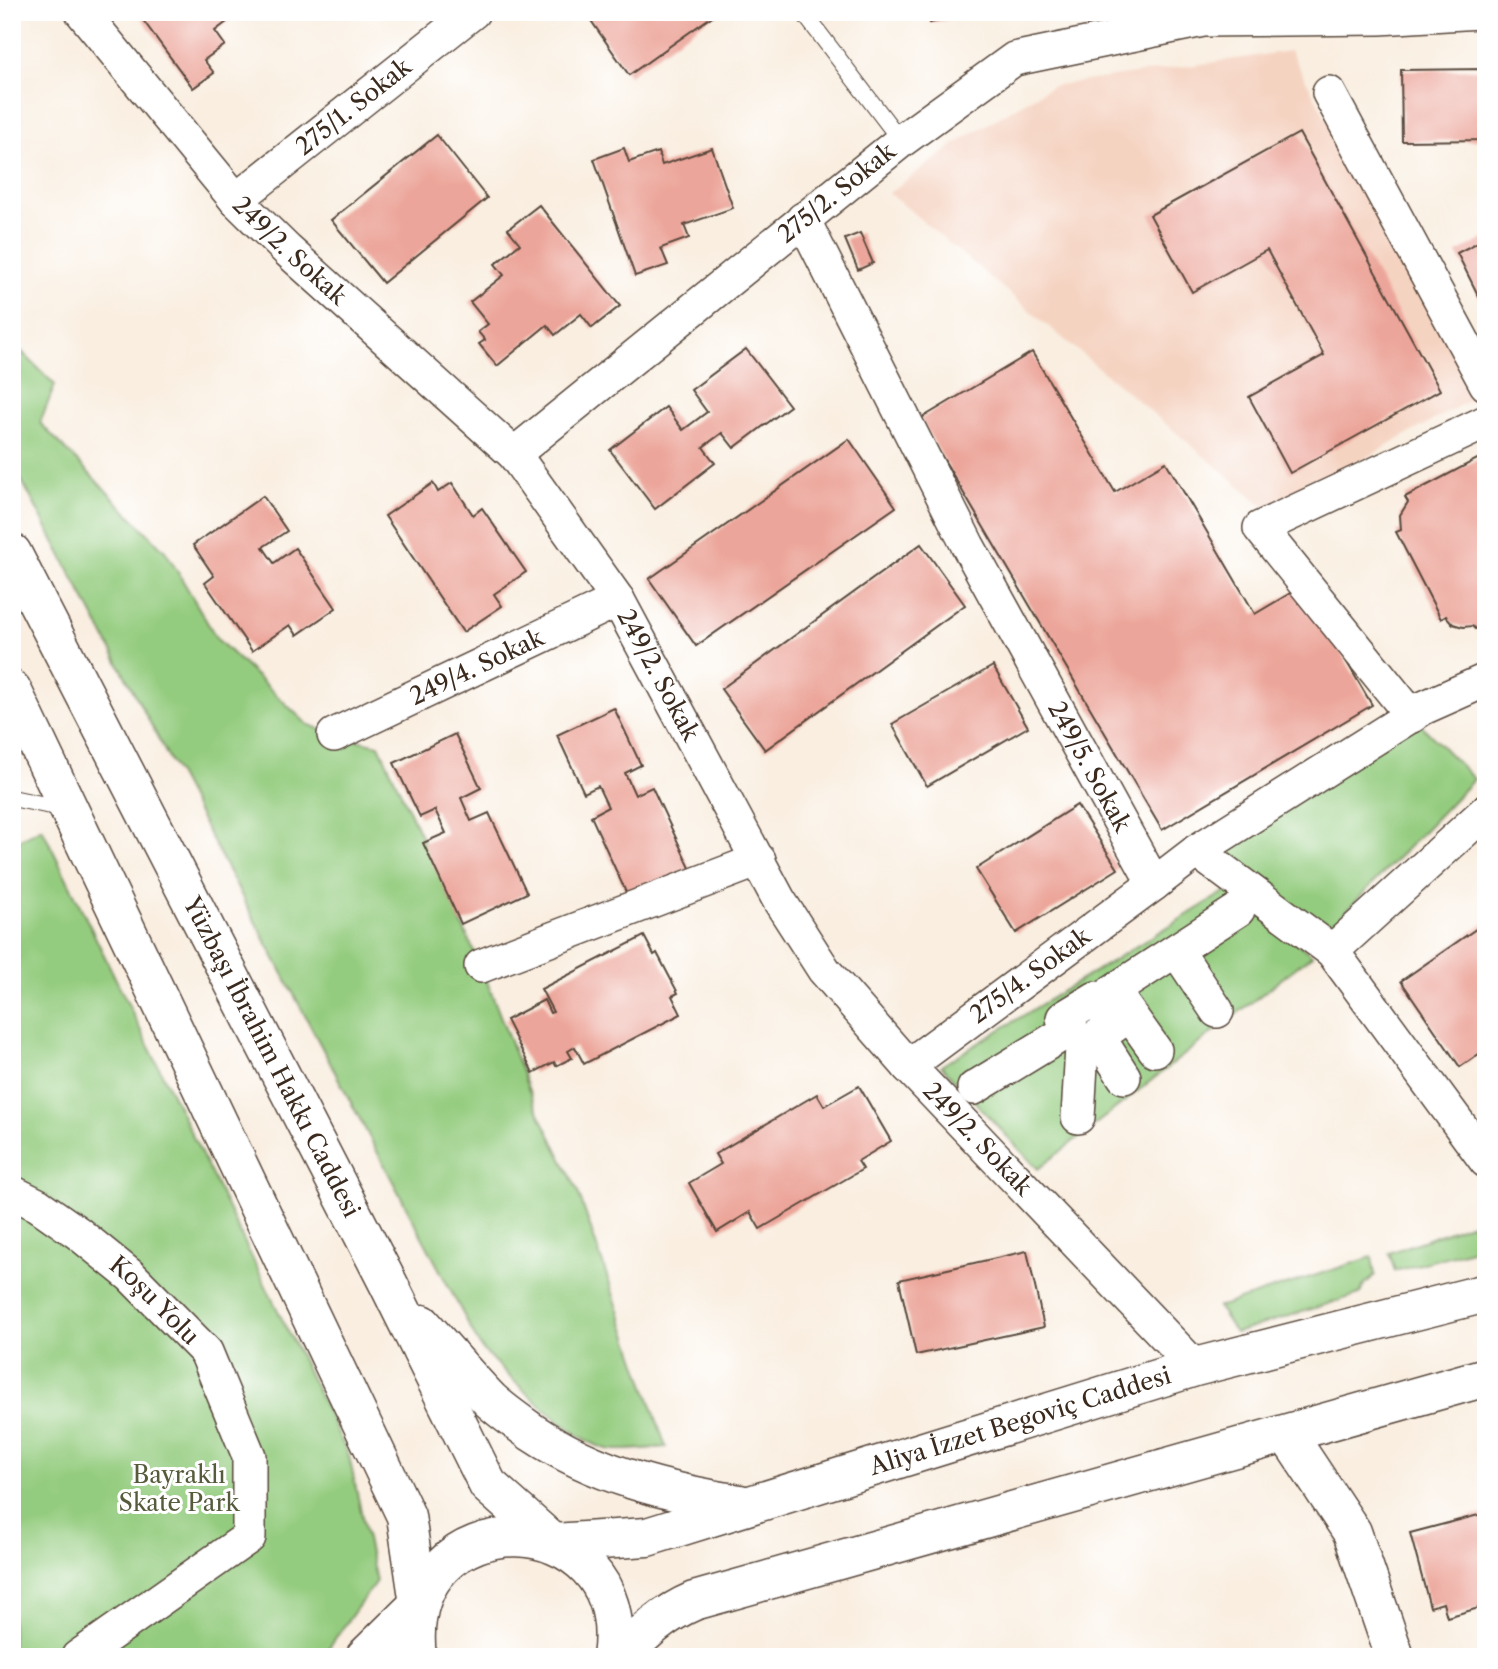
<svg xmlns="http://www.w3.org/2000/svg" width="1498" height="1669" viewBox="0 0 1498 1669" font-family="'Libre Caslon Text',serif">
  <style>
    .built { fill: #f5d3c1 }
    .green { fill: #94cc7f; stroke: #687b4e; stroke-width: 2 }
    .building { fill: #eca59a }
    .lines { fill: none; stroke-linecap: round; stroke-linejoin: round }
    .lane-casing { stroke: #58473b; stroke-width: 18 }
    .street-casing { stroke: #58473b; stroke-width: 36 }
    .secondary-casing { stroke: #58473b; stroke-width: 41 }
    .lane { stroke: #fff; stroke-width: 16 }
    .street { stroke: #fff; stroke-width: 33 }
    .secondary { stroke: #fff; stroke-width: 38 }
    .labels { text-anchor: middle; stroke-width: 6; stroke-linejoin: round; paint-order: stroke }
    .street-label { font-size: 24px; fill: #3b2a1e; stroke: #fff }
    .park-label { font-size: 24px; fill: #565b3b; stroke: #fff }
  </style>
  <rect width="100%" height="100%" fill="#fff"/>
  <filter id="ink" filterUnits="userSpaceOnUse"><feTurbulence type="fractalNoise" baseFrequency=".0143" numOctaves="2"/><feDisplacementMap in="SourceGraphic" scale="14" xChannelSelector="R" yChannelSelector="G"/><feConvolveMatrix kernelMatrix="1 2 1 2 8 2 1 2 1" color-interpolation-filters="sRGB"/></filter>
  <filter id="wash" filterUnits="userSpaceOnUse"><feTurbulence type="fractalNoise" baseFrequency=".00686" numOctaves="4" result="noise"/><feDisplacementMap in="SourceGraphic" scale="28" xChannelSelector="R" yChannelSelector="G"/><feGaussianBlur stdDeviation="1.57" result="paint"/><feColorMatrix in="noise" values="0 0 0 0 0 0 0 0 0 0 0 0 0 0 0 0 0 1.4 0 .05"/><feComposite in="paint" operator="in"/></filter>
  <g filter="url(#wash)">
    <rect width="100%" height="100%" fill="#f9eee0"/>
    <path class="built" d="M1290,51L1477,396L1270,511L889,193L964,138L1052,86Z"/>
    <g class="green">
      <path d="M12,342L55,385L40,423L166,552L217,639L307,724L334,735L379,745L481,966L533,1101L577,1189L666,1447C650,1448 623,1452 607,1449C571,1440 508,1376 481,1348L12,462Z"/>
      <path d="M1412,716L1474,779L1327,931L1219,848Z"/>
      <path d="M42,828L349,1456L376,1581L322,1657H12V843Z"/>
      <path d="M1228,890L1312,955L1038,1169L941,1066Z"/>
      <path d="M1486,1218V1246L1395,1271L1389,1253Z"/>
      <path d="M1372,1257L1375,1275L1364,1285L1360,1294L1235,1333L1218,1307Z"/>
    </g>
    <g id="blocks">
      <g class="building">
        <path d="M137,12H240L215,31L225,45L204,60L214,73L193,88Z"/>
        <path d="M585,12H718L629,75Z"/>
        <path d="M928,12H975V13L930,23Z"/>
        <path d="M1486,69V140L1402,141L1401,70Z"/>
        <path d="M1299,133L1440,390L1290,473L1249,397L1324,355L1267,250L1192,292L1150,215Z"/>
        <path d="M437,135L487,198L383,283L331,220Z"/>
        <path d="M624,148L629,162L658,152L662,165L712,148L733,208L684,225L689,238L661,248L668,265L635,276L594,159Z"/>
        <path d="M539,205L620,306L592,328L581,314L555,335L547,325L497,366L479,344L485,340L478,332L488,324L470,302L504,275L495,264L520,244L508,229Z"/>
        <path d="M860,233L873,263L858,270L845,239Z"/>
        <path d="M1486,238V311L1457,253Z"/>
        <path d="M746,349L790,406L734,448L722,433L703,447L715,463L655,509L610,450L666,407L683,430L707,412L691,390Z"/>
        <path d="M1032,352L1115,492L1166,462L1255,614L1302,586L1372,705L1162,830L920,419Z"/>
        <path d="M849,439L896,507L696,646L649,579Z"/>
        <path d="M1479,458L1486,471V625L1475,629L1472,626L1463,627L1453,624L1446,616L1441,619L1396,532L1401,530L1400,515L1408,502L1405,497Z"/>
        <path d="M433,483L438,492L452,483L473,515L482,508L526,572L494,594L502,606L463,632L385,516Z"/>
        <path d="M263,496L287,531L263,547L274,563L295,548L336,608L297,635L290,625L252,651L205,583L214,576L193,545Z"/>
        <path d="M921,544L965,605L765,750L721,689Z"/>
        <path d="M993,666L1028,727L927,786L892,724Z"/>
        <path d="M614,708L641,765L625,773L635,795L652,787L691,870L629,899L591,816L608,807L598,786L584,793L557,735Z"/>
        <path d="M455,734L481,788L461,798L471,821L489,813L527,893L461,924L423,843L446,833L435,810L420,817L394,763Z"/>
        <path d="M1077,805L1118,869L1016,933L976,869Z"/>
        <path d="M1486,922V1049L1460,1067L1401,981Z"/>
        <path d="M644,936L654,955L657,953L678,993L672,996L681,1014L584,1064L575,1047L568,1051L572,1058L556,1066L554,1062L533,1073L506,1020L544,1000L550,1013L553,1012L541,989Z"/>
        <path d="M859,1086L891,1141L858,1161L863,1169L760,1229L750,1212L717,1232L689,1183L721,1164L715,1154L817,1094L824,1106Z"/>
        <path d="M1027,1251L1044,1327L916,1355L899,1280Z"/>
        <path d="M1486,1513V1606L1447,1617L1443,1603L1430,1607L1410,1533Z"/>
      </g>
    </g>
  </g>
  <g filter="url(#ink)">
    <use href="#blocks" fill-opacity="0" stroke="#58473b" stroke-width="2"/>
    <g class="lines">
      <defs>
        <g id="lane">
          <path d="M803,12L901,141"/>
          <path d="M12,798L65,809"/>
        </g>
        <g id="street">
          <path id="s1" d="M82,12L236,200L287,250L514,454L618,600L779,900L824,970L908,1066L1195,1367"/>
          <path d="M1329,93L1486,384"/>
          <path id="s2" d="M236,200L473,12"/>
          <path id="s3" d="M803,219L968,546L1154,884L1197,851L1332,951L1486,1161"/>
          <path id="s4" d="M514,454L901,141L1014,59L1203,20L1379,18L1480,12"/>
          <path d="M1412,716L1260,528L1486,422"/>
          <path id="s5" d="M334,735L618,600"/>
          <path d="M1197,851L1423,708L1486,680"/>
          <path d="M1177,951L1217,1011"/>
          <path d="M1332,951L1486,811"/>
          <path d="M481,966L759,860"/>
          <path d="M1098,1036L1124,1077"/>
          <path d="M1155,1050L1113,991L1238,910"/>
          <path id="s6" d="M908,1066L1154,884"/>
          <path d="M974,1088L1071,1029L1063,1018L1096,998L1114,1026L1082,1047L1071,1029"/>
          <path d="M1078,1117L1082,1047"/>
          <path id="s7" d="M12,1192L38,1205L78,1233L131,1276L206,1352L249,1456V1537L78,1657"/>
        </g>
        <g id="secondary">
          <path id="s8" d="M12,553L388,1283L488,1485L553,1543"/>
          <path d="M12,690L406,1516L419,1604"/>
          <path d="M422,1324C444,1349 467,1376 490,1400C503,1412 519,1423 533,1433C596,1475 666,1492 740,1504"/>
          <path d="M1287,1434L1352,1532L1395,1657"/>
          <path id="s9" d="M553,1543L647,1537L1195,1367L1486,1293"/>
          <path d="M365,1657L419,1604"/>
          <path d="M417,1657C397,1494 635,1501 612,1657"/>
          <path d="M620,1657C643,1634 663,1614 694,1601L1486,1377"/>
        </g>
      </defs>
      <use href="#lane" class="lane-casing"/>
      <use href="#street" class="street-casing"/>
      <use href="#secondary" class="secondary-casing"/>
      <use href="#lane" class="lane"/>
      <use href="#street" class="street"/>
      <use href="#secondary" class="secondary"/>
    </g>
  </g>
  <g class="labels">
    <g class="street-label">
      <text dy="8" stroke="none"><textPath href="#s2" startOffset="150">275/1. Sokak</textPath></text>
      <text dy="8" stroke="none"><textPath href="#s4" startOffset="415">275/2. Sokak</textPath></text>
      <text dy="8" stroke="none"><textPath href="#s1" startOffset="317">249/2. Sokak</textPath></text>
      <text dy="8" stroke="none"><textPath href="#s5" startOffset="158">249/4. Sokak</textPath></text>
      <text dy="8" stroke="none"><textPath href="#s1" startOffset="884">249/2. Sokak</textPath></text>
      <text dy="8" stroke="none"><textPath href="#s3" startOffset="618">249/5. Sokak</textPath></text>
      <text dy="8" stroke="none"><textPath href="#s6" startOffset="152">275/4. Sokak</textPath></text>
      <text dy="8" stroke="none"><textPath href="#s8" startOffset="567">Yüzbaşı İbrahim Hakkı Caddesi</textPath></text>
      <text dy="8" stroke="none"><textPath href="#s1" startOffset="1451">249/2. Sokak</textPath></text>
      <text dy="8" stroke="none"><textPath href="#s7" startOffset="180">Koşu Yolu</textPath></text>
      <text dy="8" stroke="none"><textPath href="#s9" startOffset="485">Aliya İzzet Begoviç Caddesi</textPath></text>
    </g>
    <g class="park-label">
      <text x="179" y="1483">Bayraklı<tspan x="179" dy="28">Skate Park</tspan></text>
    </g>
  </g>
  <rect width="1498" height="1669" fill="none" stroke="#fff" stroke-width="42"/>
</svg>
